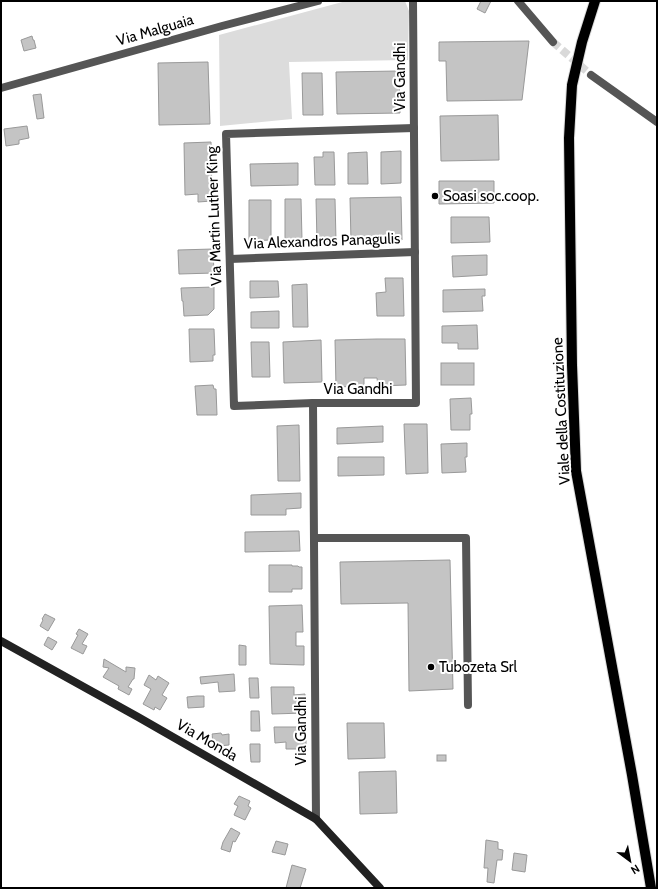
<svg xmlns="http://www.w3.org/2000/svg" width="658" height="889" viewBox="0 0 658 889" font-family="Cabin,sans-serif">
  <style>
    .green { fill: #dcdcdc }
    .building { fill: #c4c4c4; stroke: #999 }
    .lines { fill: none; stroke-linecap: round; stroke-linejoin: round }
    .minor-tunnel { stroke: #d9d9d9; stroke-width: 8; stroke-dasharray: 8 4; stroke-linecap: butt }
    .primary-casing { stroke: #dbdbdb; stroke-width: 12 }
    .minor { stroke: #555; stroke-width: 8 }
    .secondary { stroke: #222; stroke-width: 8 }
    .primary { stroke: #000; stroke-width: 10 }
    .poi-dot { fill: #000; stroke: #fff; stroke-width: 1.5 }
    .labels { text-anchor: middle; stroke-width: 4; stroke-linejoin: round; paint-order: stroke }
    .street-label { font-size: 15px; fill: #000; stroke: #fff }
    .poi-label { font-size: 15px; fill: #000; stroke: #fff; text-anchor: start }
  </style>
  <rect width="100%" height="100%" fill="#fff"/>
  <path class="green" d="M346,1H405L409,11L408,60L289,62L292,119L220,126L219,35Z"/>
  <g class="building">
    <path d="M481,1H491L485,13L477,9Z"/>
    <path d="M32,36L33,40H34L36,48L24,51L21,40Z"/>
    <path d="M529,41L522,100L447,101L446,61H439V42Z"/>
    <path d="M208,62L210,124L159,125L158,63Z"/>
    <path d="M399,71L400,113L337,114L336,72Z"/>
    <path d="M302,73H322L323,115H303Z"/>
    <path d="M41,94L44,118L37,119L33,95Z"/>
    <path d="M498,115L499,160L441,161L440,116Z"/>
    <path d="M27,126L29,138L19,140V144L6,146L4,129Z"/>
    <path d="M211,142L212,201L198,202V194L185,195L184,143Z"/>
    <path d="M401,151V183L381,184V152Z"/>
    <path d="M323,152H334L335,185H315L314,157H323Z"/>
    <path d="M367,152L368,184H348V153Z"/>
    <path d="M298,163V185L251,186L250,164Z"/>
    <path d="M439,181H494V203L439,204Z"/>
    <path d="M401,197L402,240L351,241L350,198Z"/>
    <path d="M285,199H301L302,240H285Z"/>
    <path d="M316,199H335L336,241L317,242Z"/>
    <path d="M249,200H271V240L249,241Z"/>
    <path d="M451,217H489L490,242L451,243Z"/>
    <path d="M213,249L214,273L179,274L178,250Z"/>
    <path d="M487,255V275L453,277L452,256Z"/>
    <path d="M385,278H403L404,316H377L376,293L386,292Z"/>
    <path d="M250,281H278L279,297L250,298Z"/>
    <path d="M307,284L308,327H293L292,285Z"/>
    <path d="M214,287V309L208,315L184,316L183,301H182L181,288Z"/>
    <path d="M485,289V296H482L483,311L443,312V290Z"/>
    <path d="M279,311V328H251V312Z"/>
    <path d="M477,325L478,349H458V343H442V326Z"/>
    <path d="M189,329H214L215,355H213V361L190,362Z"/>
    <path d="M377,339H405L406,385L378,386L377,378H364V386L336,387L335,340Z"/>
    <path d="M321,340L322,382L284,383L283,342Z"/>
    <path d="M251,342H269L270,377H252Z"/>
    <rect x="441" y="363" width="33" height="22"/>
    <path d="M213,385L214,389H216L217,415H197L195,386Z"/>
    <path d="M471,398L472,414H470V430H451L450,399Z"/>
    <path d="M404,424H427L428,473L406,474Z"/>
    <path d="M299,425L300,481H278L277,426Z"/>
    <path d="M383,426V442L337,444V428Z"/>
    <path d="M467,443V457H465L466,472L442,473L441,444Z"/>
    <path d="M338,457H384V475L338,476Z"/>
    <path d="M301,493V508L286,509V515H251V495Z"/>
    <path d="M296,531H299L300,551L245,552V532Z"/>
    <path d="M450,560L453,689L409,691L408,603L341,604L340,562Z"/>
    <path d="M269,565H292V566H298L299,567H302V589H292V592H269Z"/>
    <path d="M302,605L303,632H296V646H304V665L270,664L269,606Z"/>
    <path d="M45,614L55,619L48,631L40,626L43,620L42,619Z"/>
    <path d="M79,629L88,634L82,644L87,646L83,654L71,648L78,635L76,634Z"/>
    <path d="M48,637L57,642L52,650L44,645Z"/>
    <path d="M239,645L246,646V665H239Z"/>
    <path d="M104,659L126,672V667L135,668L134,679H133L128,687L132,689L129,695L118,689L119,686L103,677L109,668L103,667Z"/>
    <path d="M234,674L235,691L219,692L218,682L201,684L200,677Z"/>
    <path d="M149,675L156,680L158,676L169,683L162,695L167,698L160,710L155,707L154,710L143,704L151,689L144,685Z"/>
    <path d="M249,678H258L259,698H250Z"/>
    <path d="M271,687H294V695L305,694V713L272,714Z"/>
    <path d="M197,696H204V707L188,708L187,697Z"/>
    <path d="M251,711H259L260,731H251Z"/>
    <path d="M347,723H384L385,758L348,759Z"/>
    <path d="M274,727H306V745L305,747L302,749H286V742L275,743Z"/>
    <path d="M221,733L222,735L229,734V745L219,746L218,744H215V742L213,743L212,734Z"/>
    <path d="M250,744H260V762H251L250,749Z"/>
    <rect x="437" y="755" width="9" height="6"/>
    <path d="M396,771L397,813L360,814L359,772Z"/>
    <path d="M239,796L250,801L248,806L251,808L245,820L234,815L238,806L234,804Z"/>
    <path d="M231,828L240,833L235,842L233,841L230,852L221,849L223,842Z"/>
    <path d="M486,840L498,842V849L503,850L502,860H497L494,883L487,882L488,868H484Z"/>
    <path d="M276,841L288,844L285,855L272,852Z"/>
    <path d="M514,853L527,855L525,872L512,870Z"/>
    <path d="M292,865L306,869L300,888H286Z"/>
  </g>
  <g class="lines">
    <path class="minor-tunnel" d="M553,42L591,75"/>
    <defs>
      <path id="primary" d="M595,1L582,42L572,85L569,138L572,365L576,471L632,775L651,888"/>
    </defs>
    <use href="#primary" class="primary-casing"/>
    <g class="minor">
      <path d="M518,1L553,42"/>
      <path d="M591,75L657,122"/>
      <path d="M1,88L222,26L318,1"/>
      <path d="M230,259L415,252"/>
      <path d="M313,403L234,406L226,134L414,128"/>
      <path d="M314,538H466L468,705"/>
      <path d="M316,819L313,403H416L413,1"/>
    </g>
    <path class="secondary" d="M1,641L138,717L316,819L380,888"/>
    <use href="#primary" class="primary"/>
  </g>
  <g class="poi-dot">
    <circle cx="435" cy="196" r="4"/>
    <circle cx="431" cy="667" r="4"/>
  </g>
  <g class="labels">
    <g class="street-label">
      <text transform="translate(155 30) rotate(-16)" y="5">Via Malguaia</text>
      <text transform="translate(400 77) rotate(-90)" y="5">Via Gandhi</text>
      <text transform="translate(214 216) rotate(-92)" y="5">Via Martin Luther King</text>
      <text transform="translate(322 241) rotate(-2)" y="5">Via Alexandros Panagulis</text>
      <text x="358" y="394">Via Gandhi</text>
      <text transform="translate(561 411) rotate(-93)" y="5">Viale della Costituzione</text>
      <text transform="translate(301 731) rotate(-90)" y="5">Via Gandhi</text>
      <text transform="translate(207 740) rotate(30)" y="5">Via Monda</text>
    </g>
    <g class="poi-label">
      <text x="443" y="201">Soasi soc.coop.</text>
      <text x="439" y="672">Tubozeta Srl</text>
    </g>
  </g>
  <rect width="658" height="889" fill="none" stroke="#000000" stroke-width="4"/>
  <g transform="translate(630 861) rotate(148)" stroke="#ffffff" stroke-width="3" paint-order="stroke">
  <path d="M0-3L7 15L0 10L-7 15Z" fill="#000000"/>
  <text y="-6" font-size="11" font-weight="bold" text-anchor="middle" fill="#000000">N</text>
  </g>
</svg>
